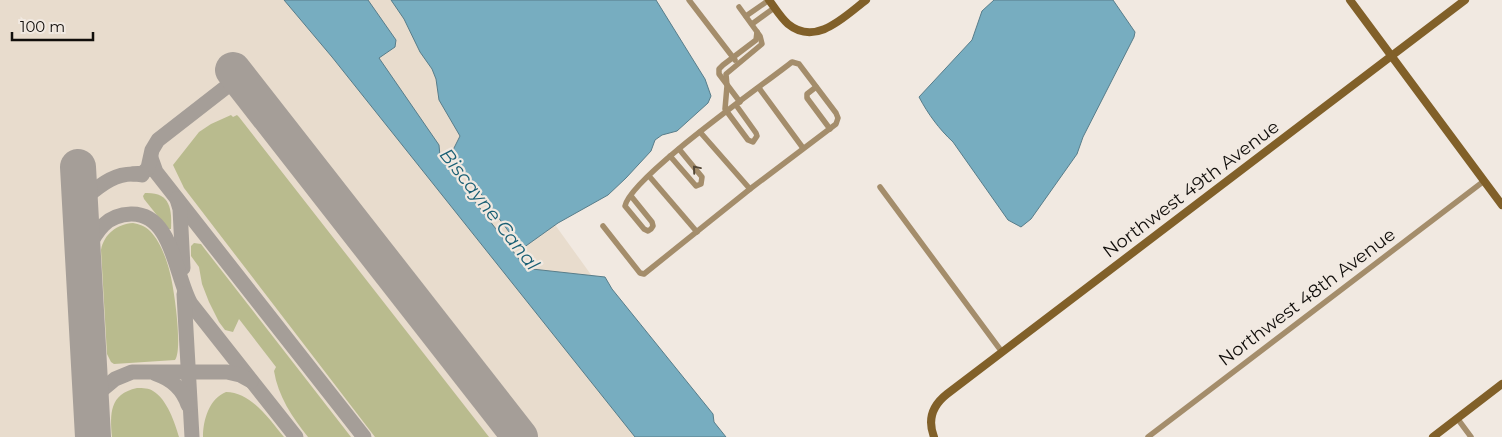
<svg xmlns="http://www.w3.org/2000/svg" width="1502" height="437" viewBox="0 0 1502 437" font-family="Montserrat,sans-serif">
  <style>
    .built { fill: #e8dccd }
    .green { fill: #b9bb8e }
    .water { fill: #77adc0; stroke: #587d8a }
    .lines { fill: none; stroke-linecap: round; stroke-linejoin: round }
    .taxiway { stroke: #a59e98; stroke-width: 15 }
    .runway { stroke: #a59e98; stroke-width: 36 }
    .street { stroke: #a48d6b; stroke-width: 5.5 }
    .secondary { stroke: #816029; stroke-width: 8 }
    .oneway { stroke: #534736 }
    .labels { text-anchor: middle; stroke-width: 4.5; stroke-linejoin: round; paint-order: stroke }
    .street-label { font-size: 18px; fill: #110e0b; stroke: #f1e9e1 }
    .water-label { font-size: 19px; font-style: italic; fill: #195f74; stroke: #f1e9e1 }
  </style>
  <rect width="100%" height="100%" fill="#f1e9e1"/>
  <path class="built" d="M0,0H393L708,437H0Z"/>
  <g class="green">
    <path d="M231,115L233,117L237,115L239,117L489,437H375L184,188L173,165L199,132L211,124Z"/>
    <path d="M145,193C170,192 172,208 171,229H168L144,199L143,196Z"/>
    <path d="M133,223C139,224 145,226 150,231C160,241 167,260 170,273C174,288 183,349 175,360L114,364L111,362L107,354L101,250C104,234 117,224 133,223Z"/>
    <path d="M194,243L201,244L204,248L351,437H308C292,417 278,396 274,371L276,367L239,319L233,332L225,330L219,322L209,302L202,284L199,267L191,256V246Z"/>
    <path d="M137,388C143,388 149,388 153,391C167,399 175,423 179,437H112C110,414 109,394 137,388Z"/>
    <path d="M226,392C251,392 269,419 284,437H203C203,420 209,399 226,392Z"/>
  </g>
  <g class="water">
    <path d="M284,0H368L396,40L395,47L379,58L439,145L440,156L519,259L525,266L532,269L605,277L612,289L713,414L714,422L726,437H635L332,57Z"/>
    <path d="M391,0H656L705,79L711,96L708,103L677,131L662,135L655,140L651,151L626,178L608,195L558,223L523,248L520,247L454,157L453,150L460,136L439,100L436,79L432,69L420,52L404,19Z"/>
    <path d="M994,0H1113L1135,32L1134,37L1083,137L1077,154L1031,219L1021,227L1008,220L953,142C939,129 928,114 919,97L972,40L982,11Z"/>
  </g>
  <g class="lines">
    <g class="taxiway">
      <path d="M151,158L156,172L364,437"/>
      <path d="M133,174L143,173L148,168L152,150L158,140L239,77"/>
      <path d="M177,199L180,209L183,268"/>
      <path d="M80,202C99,186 116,170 142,175"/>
      <path d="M82,258C95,236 102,215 131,214C173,213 175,277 191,304L296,437"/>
      <path d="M184,294L192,437"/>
      <path d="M156,374C171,379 183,390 188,405"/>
      <path d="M91,399L115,379L132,372H227L240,375L251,381"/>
    </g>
    <g class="runway">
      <path d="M233,70L520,437"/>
      <path d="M78,167L93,437"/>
    </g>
    <g class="street">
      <path d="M689,0L735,60"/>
      <path d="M746,16L769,0"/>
      <path d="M752,24L774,8"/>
      <path d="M816,87L807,94V98L830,129"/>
      <path d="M759,88L803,148"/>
      <path d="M740,102L719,74V69L723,65L756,40L757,32"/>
      <path d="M736,105L756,133L757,136L753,142L748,140L725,109L727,86L726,74L762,44L760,36L739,7"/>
      <path d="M700,132L750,189"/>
      <path d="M670,156L696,186L701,184L702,177L679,149"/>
      <path d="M649,176L697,232"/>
      <path d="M880,187L1002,352"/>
      <path d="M603,226L640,273L644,274L750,189L836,124L838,118L836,113L799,64L792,62C763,85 631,177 625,206L644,229L648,231L651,229L653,226L652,222L631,196"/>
      <path d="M1457,418L1471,437"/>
      <path d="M1148,437L1484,181"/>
    </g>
    <g class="secondary">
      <path d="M769,0C775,8 781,18 788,24C816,47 845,16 866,0"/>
      <path d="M1350,0L1502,205"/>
      <path d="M934,437C927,419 933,405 947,394L1465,0"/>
      <path d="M1433,437L1502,384"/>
    </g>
  </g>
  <defs><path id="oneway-chevron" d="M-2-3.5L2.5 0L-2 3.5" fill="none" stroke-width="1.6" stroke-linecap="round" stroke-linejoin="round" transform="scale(1.25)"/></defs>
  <use class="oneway" href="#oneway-chevron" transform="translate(696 169) rotate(-130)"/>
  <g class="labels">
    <g class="street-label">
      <text transform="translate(1191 189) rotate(-37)" y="6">Northwest 49th Avenue</text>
      <text transform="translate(1307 297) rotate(-37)" y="6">Northwest 48th Avenue</text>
    </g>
    <g class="water-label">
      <text transform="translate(490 209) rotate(52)" y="7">Biscayne Canal</text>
    </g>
  </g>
  <path d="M12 32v8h81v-8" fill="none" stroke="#110e0b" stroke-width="2.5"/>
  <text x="20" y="32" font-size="15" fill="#110e0b" stroke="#f1e9e1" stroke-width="4" paint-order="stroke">100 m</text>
</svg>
